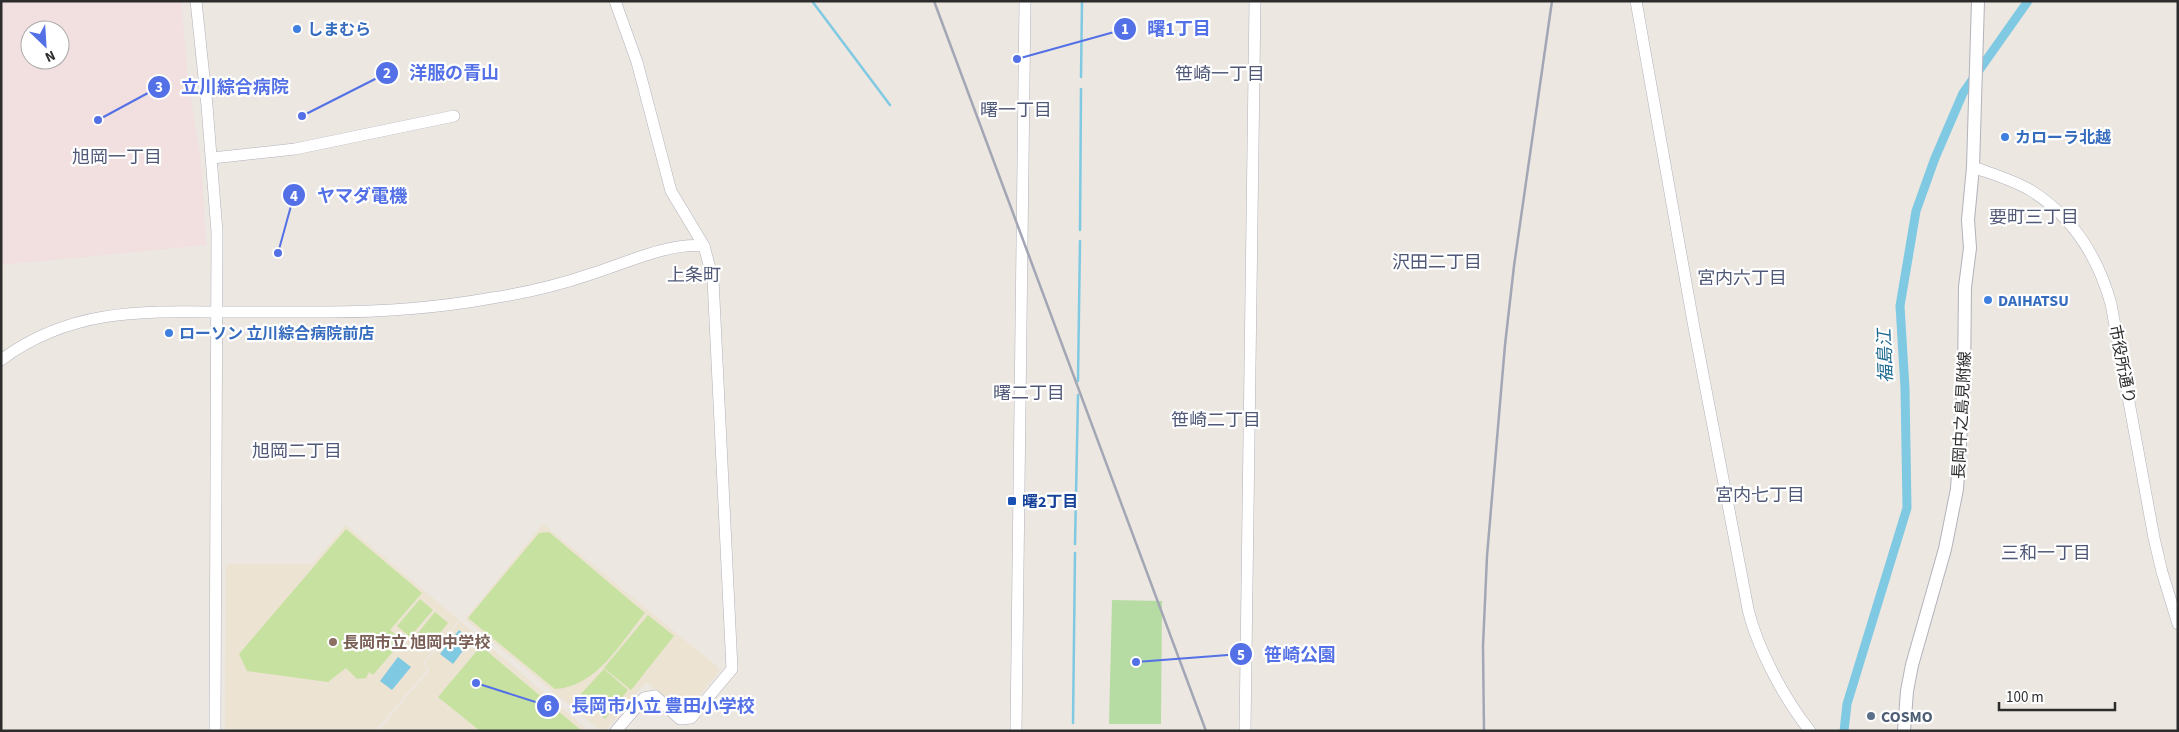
<svg xmlns="http://www.w3.org/2000/svg" width="2179" height="732" viewBox="0 0 2179 732" font-family="'Source Sans 3','Noto Sans JP',sans-serif">
  <style>
    .education { fill: #ece3d2 }
    .medical { fill: #f2dfe0; fill-rule: evenodd }
    .green { fill: #b7dca3 }
    .pitch { fill: #c7e2a0 }
    .water { fill: #80c9e2 }
    .lines { fill: none; stroke-linecap: round; stroke-linejoin: round }
    .stream { stroke: #80c9e2; stroke-width: 2.5 }
    .canal { stroke: #80c9e2; stroke-width: 9 }
    .tertiary-casing { stroke: #b1b2bb; stroke-width: 12 }
    .secondary-casing { stroke: #b1b2bb; stroke-width: 14 }
    .tertiary { stroke: #fff; stroke-width: 11 }
    .secondary { stroke: #fff; stroke-width: 12 }
    .rail { stroke: #a3a6b4; stroke-width: 2.5 }
    .shop-dot { fill: #3f7fe0; stroke: #fff; stroke-width: 2 }
    .transit-dot { fill: #1a4fb4; stroke: #fff; stroke-width: 2 }
    .education-dot { fill: #8d6e63; stroke: #fff; stroke-width: 2 }
    .service-dot { fill: #5c6f8a; stroke: #fff; stroke-width: 2 }
    .labels { text-anchor: middle; stroke-width: 4.5; stroke-linejoin: round; paint-order: stroke }
    .shop-label { font-size: 16px; font-weight: bold; fill: #366cbe; stroke: #fff; text-anchor: start }
    .street-label { font-size: 16px; fill: #2c2c2c; stroke: #fff }
    .transit-label { font-size: 16px; font-weight: bold; fill: #164399; stroke: #fff; text-anchor: start }
    .education-label { font-size: 16px; font-weight: bold; fill: #785e54; stroke: #fff; text-anchor: start }
    .service-label { font-size: 16px; font-weight: bold; fill: #4e5e75; stroke: #fff; text-anchor: start }
    .neighbourhood-label { font-size: 18px; fill: #515978; stroke: #fff }
    .water-label { font-size: 18px; font-style: italic; fill: #1d6a90; stroke: #fff }
    .leader { fill: none; stroke: #5370e6; stroke-width: 2 }
    .callout-dot { fill: #5370e6; stroke: #fff; stroke-width: 2 }
    .mark-label { font-size: 15px; text-anchor: middle; font-weight: bold; fill: #fff }
    .callout-label { font-size: 18px; text-anchor: middle; font-weight: bold; fill: #5370e6; stroke: #fff; stroke-width: 4.5; stroke-linejoin: round; paint-order: stroke }
  </style>
  <rect width="100%" height="100%" fill="#ece7e1"/>
  <g class="education">
    <path d="M543,524L719,668V672L685,713L646,682L605,731H601L465,619Z"/>
    <path d="M346,525L459,620L422,664L428,669L375,731H225L226,566L230,564H312Z"/>
    <path d="M460,621L589,731H378L430,669L424,664Z"/>
  </g>
  <path class="medical" d="M1,1H181L188,79L201,161L206,245L1,265ZM30,30H60V60H30Z"/>
  <path class="green" d="M1112,600L1162,601L1161,724H1109Z"/>
  <g class="pitch">
    <path d="M346,529L422,593L390,630L403,640L373,675L369,672L366,678L357,679L346,668L328,682L247,671L239,654Z"/>
    <path d="M549,532L645,613C621,642 597,687 555,689L468,618L539,533Z"/>
    <path d="M420,599L433,610L410,637L397,626Z"/>
    <path d="M435,612L448,623L426,650L413,639Z"/>
    <path d="M648,615L674,636L631,690L604,668Z"/>
    <path d="M481,646L582,731H480L438,697Z"/>
    <path d="M604,669L628,690L605,719L579,696Z"/>
  </g>
  <g class="water">
    <path d="M459,630L471,640L453,664L440,654Z"/>
    <path d="M398,657L411,667L392,690L380,681Z"/>
  </g>
  <g class="lines">
    <g class="stream">
      <path d="M812,1L890,105"/>
      <path d="M1081,77L1082,1"/>
      <path d="M1080,230L1081,89"/>
      <path d="M1078,381L1080,241"/>
      <path d="M1075,544L1078,395"/>
      <path d="M1073,723L1075,553"/>
    </g>
    <path class="canal" d="M1844,731L1847,704L1907,508L1905,388L1900,306L1916,211L1935,158L1963,93L2028,1"/>
    <defs>
      <g id="tertiary">
        <path d="M196,1L207,106L217,232L215,731"/>
        <path d="M615,1L637,62L671,191L704,246L713,279L732,669L691,718L680,719L655,696L644,698L616,731"/>
        <path d="M1636,1L1693,322L1748,609C1757,648 1785,700 1810,731"/>
        <path d="M212,158L295,149L454,116"/>
        <path d="M1973,167C1992,174 2013,180 2030,190C2072,216 2098,257 2111,304L2154,538L2162,572L2178,624"/>
        <path d="M1,360C68,310 138,311 217,312C254,312 290,312 327,312C382,312 437,308 492,298C525,293 559,285 591,274C624,264 669,242 704,246"/>
        <path d="M1016,731L1025,1"/>
        <path d="M1245,731L1255,1"/>
      </g>
      <path id="secondary" d="M1904,731L1907,691L1912,665L1945,549L1957,489L1964,379L1965,287L1970,248L1968,220L1973,167L1978,1"/>
    </defs>
    <use href="#tertiary" class="tertiary-casing"/>
    <use href="#secondary" class="secondary-casing"/>
    <use href="#tertiary" class="tertiary"/>
    <use href="#secondary" class="secondary"/>
    <g class="rail">
      <path d="M934,1L1206,731"/>
      <path d="M1484,731L1483,646L1487,556L1505,345L1514,266L1552,1"/>
    </g>
  </g>
  <g class="shop-dot">
    <circle cx="297" cy="29" r="5"/>
    <circle cx="2005" cy="137" r="5"/>
    <circle cx="1988" cy="300" r="5"/>
    <circle cx="169" cy="333" r="5"/>
  </g>
  <rect class="transit-dot" x="1007" y="496" width="10" height="10" rx="2.5"/>
  <circle class="education-dot" cx="333" cy="642" r="5"/>
  <circle class="service-dot" cx="1871" cy="716" r="5"/>
  <g class="labels">
    <g class="shop-label">
      <text x="307" y="35">しまむら</text>
      <text x="2015" y="143">カローラ北越</text>
      <text x="1998" y="306">DAIHATSU</text>
      <text x="179" y="339">ローソン 立川綜合病院前店</text>
    </g>
    <g class="street-label">
      <text transform="translate(2123 364) rotate(79)" y="6">市役所通り</text>
      <text transform="translate(1961 415) rotate(-87)" y="6">長岡中之島見附線</text>
    </g>
    <g class="transit-label">
      <text x="1022" y="507">曙2丁目</text>
    </g>
    <g class="education-label">
      <text x="343" y="648">長岡市立 旭岡中学校</text>
    </g>
    <g class="service-label">
      <text x="1881" y="722">COSMO</text>
    </g>
    <g class="neighbourhood-label">
      <text x="1220" y="80">笹崎一丁目</text>
      <text x="1016" y="116">曙一丁目</text>
      <text x="117" y="163">旭岡一丁目</text>
      <text x="2034" y="223">要町三丁目</text>
      <text x="1437" y="268">沢田二丁目</text>
      <text x="694" y="281">上条町</text>
      <text x="1742" y="284">宮内六丁目</text>
      <text x="1029" y="399">曙二丁目</text>
      <text x="1216" y="426">笹崎二丁目</text>
      <text x="297" y="457">旭岡二丁目</text>
      <text x="1760" y="501">宮内七丁目</text>
      <text x="2046" y="559">三和一丁目</text>
    </g>
    <g class="water-label">
      <text transform="translate(1885 356) rotate(-92)" y="6">福島江</text>
    </g>
  </g>
  <path class="leader" d="M1017 59L1125 29M302 116L387 73M98 120L159 87M278 253L294 195M1136 662L1241 654M476 683L548 706"/>
  <g class="callout-dot">
    <circle cx="1017" cy="59" r="5"/>
    <circle cx="302" cy="116" r="5"/>
    <circle cx="98" cy="120" r="5"/>
    <circle cx="278" cy="253" r="5"/>
    <circle cx="1136" cy="662" r="5"/>
    <circle cx="476" cy="683" r="5"/>
    <circle cx="1125" cy="29" r="12"/>
    <circle cx="387" cy="73" r="12"/>
    <circle cx="159" cy="87" r="12"/>
    <circle cx="294" cy="195" r="12"/>
    <circle cx="1241" cy="654" r="12"/>
    <circle cx="548" cy="706" r="12"/>
  </g>
  <g class="mark-label">
    <text x="1125" y="34">1</text>
    <text x="387" y="78">2</text>
    <text x="159" y="92">3</text>
    <text x="294" y="201">4</text>
    <text x="1241" y="660">5</text>
    <text x="548" y="711">6</text>
  </g>
  <g class="callout-label">
    <text x="1179" y="35">曙1丁目</text>
    <text x="454" y="79">洋服の青山</text>
    <text x="235" y="93">立川綜合病院</text>
    <text x="362" y="202">ヤマダ電機</text>
    <text x="1300" y="661">笹崎公園</text>
    <text x="663" y="712">長岡市小立 豊田小学校</text>
  </g>
  <rect width="2179" height="732" fill="none" stroke="#2c2c2c" stroke-width="5"/>
  <g transform="translate(45 45) rotate(155)"><circle r="24" fill="#ffffff" stroke="#ababab"/>
  <path d="M0-4L9 19L0 12L-9 19Z" fill="#5370e6"/>
  <text y="-8" font-size="14" font-weight="bold" text-anchor="middle" fill="#2c2c2c">N</text>
  </g>
  <path d="M1999 702v8h116v-8" fill="none" stroke="#2c2c2c" stroke-width="2.5"/>
  <text x="2006" y="702" font-size="15" fill="#2c2c2c" stroke="#ffffff" stroke-width="4" paint-order="stroke">100 m</text>
</svg>
